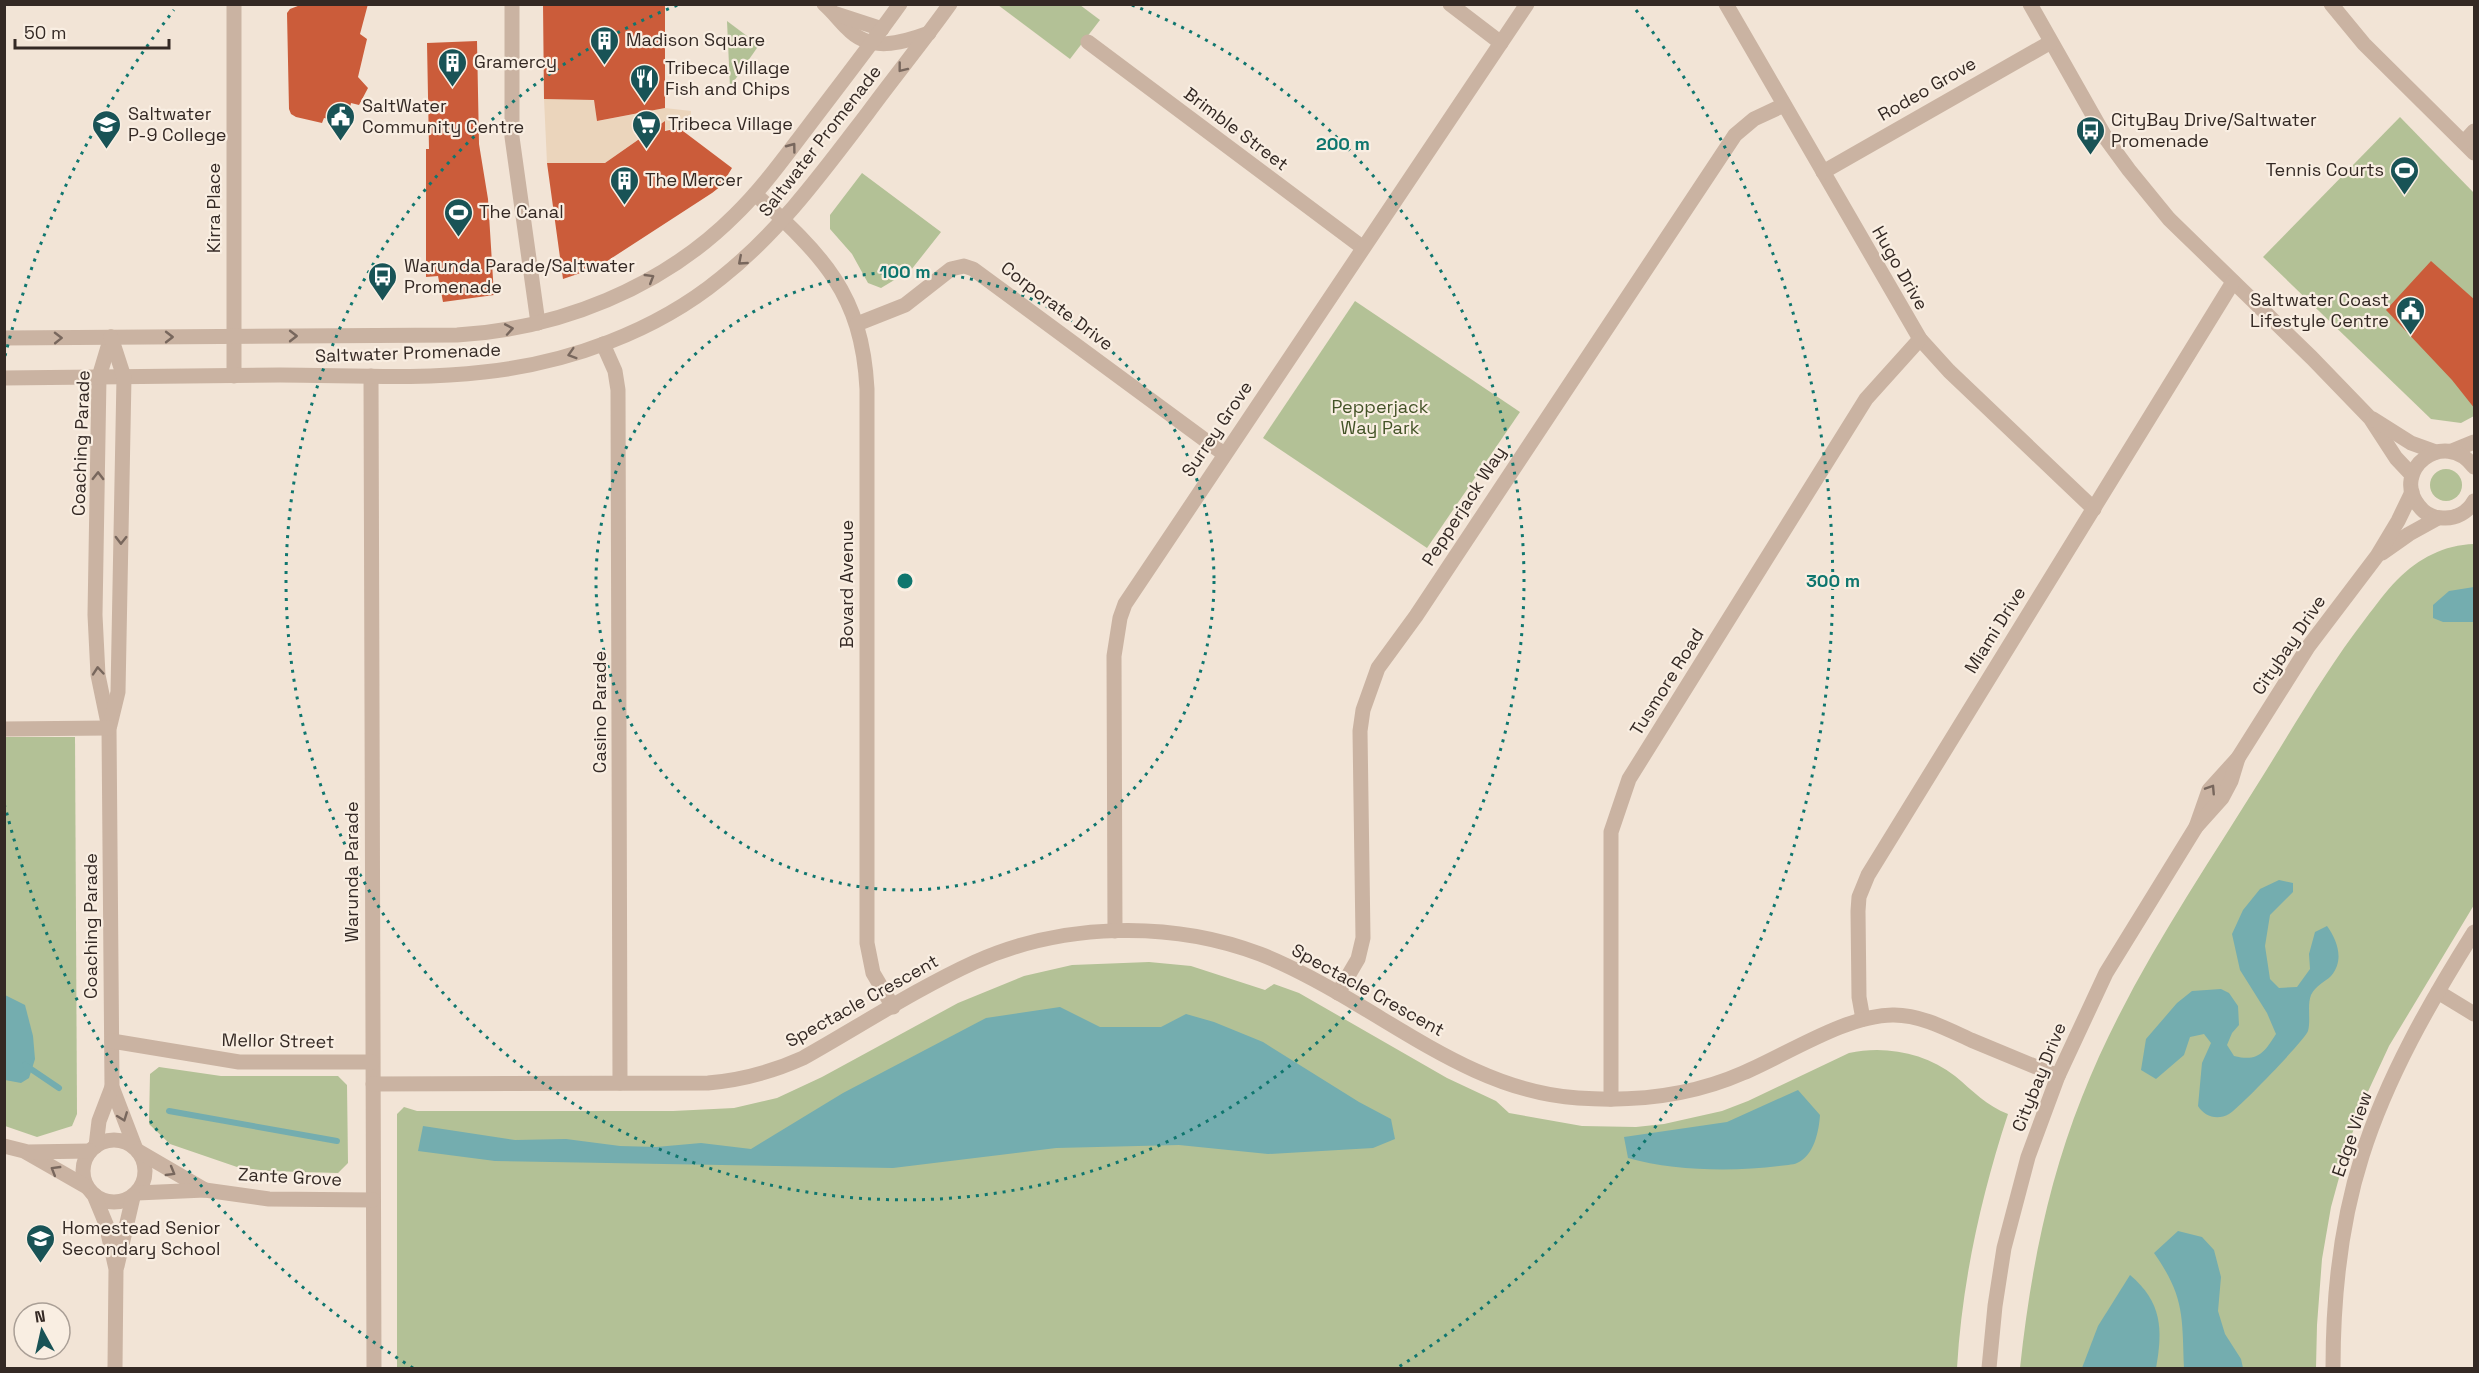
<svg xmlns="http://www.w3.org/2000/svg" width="2479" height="1373" viewBox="0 0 2479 1373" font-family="'Space Grotesk',sans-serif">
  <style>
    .green { fill: #b3c196 }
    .plaza { fill: #ebd5bc }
    .water { fill: #74adaf }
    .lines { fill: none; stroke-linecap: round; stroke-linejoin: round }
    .stream { stroke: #74adaf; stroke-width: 6 }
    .building { fill: #cb5c3a }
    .minor { stroke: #cab3a2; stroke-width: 15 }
    .oneway { stroke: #78675d }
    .ring { fill: none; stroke: #0f766e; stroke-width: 3; stroke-dasharray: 3 6 }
    .labels { text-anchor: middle; stroke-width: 4.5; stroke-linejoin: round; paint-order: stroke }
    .poi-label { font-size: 18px; fill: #342924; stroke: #f9eee2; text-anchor: start }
    .street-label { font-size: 18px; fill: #342924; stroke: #f9eee2 }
    .park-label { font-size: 18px; fill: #435327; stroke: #f9eee2 }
    .centre { fill: #0f766e; stroke: #f9eee2; stroke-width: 3 }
    .ring-label { font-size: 18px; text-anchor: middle; font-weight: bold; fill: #0f766e; stroke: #f9eee2; stroke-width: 4.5; stroke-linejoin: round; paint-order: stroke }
  </style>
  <rect width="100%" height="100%" fill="#f2e4d6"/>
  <g class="green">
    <path d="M998,5H1080L1100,20L1070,59Z"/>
    <path d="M727,21L759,45L730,87Z"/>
    <path d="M2400,117L2474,193V416L2461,423L2431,419L2263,257Z"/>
    <path d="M862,173L941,232L911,270L881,288L868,283L852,254L830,229V215Z"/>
    <path d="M1355,301L1520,412L1427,548L1263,438Z"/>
    <circle cx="2446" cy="485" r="16"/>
    <path d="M2474,544V905L2389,1046L2365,1098L2348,1145L2331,1207L2322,1259L2317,1325L2316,1368H2020C2030,1275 2047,1185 2082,1097C2127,982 2199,879 2264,774C2297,721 2328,667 2366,618C2376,605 2386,591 2397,580C2419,558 2444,545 2474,544Z"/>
    <path d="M5,737H75L77,1114L72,1126L37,1137L5,1126Z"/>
    <path d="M1149,962L1191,966L1265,990L1274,984L1299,993L1447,1078L1496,1101L1509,1113L1582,1126L1636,1127L1664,1124L1722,1111L1748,1101L1849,1053C1885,1045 1926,1053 1955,1076C1973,1091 1987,1106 2008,1114C1981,1196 1962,1282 1957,1368H397V1114L404,1107L417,1111H673L734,1108L777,1098L822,1077L958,1003L1024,976L1072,965Z"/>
    <path d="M159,1067L221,1076H338L347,1085L348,1163L338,1173L269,1171L237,1167L170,1144L149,1124L150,1074Z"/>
  </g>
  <path class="plaza" d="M544,99L594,100L598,121L665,108L691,111V125L646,134L605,163H547Z"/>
  <g class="water">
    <path d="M2474,587V622H2443L2433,618V605L2449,591Z"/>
    <path d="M2279,880L2293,883V892L2270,915L2265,946L2270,979L2279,988L2297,987L2310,969L2309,954L2315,932L2327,926C2337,940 2345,960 2331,976C2325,982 2316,985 2311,995C2307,1005 2311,1020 2308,1031C2305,1040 2239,1108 2229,1114C2217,1121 2204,1116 2198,1106L2202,1063L2211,1043L2204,1034L2190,1037L2184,1055L2156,1079L2141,1070L2146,1039L2177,1003L2192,991L2221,989L2229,993L2238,1006L2239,1025L2232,1033L2227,1045L2234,1056C2258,1062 2264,1053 2276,1034L2267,1013L2240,970L2232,934L2243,910L2260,889Z"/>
    <path d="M5,995L25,1005L33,1036L35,1059L29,1078L21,1083L5,1080Z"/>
    <path d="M1060,1007L1100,1027H1161L1186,1014L1214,1022L1263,1042L1359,1102L1391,1119L1395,1139L1373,1148L1268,1154L1179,1145L1056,1148L893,1168L495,1161L418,1151L423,1126L515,1140L566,1139L620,1146L656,1147L701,1143L751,1149L843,1093L986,1018Z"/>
    <path d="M1798,1090L1820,1115C1819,1131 1814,1156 1797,1163C1793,1165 1784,1165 1779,1166C1733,1172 1673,1171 1628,1158L1624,1137L1727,1122Z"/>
    <path d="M2178,1231L2202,1237L2214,1250L2221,1277L2218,1311L2225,1334L2241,1359L2243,1368H2184C2182,1317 2185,1297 2154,1253Z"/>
    <path d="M2130,1275C2162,1302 2163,1329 2156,1368H2082L2098,1326Z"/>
  </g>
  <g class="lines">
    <g class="stream">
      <path d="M25,1065L59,1088"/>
      <path d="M169,1111L337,1141"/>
    </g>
  </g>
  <g class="building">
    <path d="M303,4H368L360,34L367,39L358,77L368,88L359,105L351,103L347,123L324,118L322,123L296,117L291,114L289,109L287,13L290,9Z"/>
    <path d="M543,4H665V108L597,121L594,100L544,99Z"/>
    <path d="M477,41L479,144L488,199L494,295L443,302L438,276L426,277V149H429L427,43Z"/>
    <path d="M665,121V131L679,128L732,168L721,186L712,193L598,267L563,279L547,163H605Z"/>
    <path d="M2431,261L2475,300V409L2452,380L2386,310Z"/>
  </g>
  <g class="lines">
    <g class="minor">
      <path d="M234,4V376"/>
      <path d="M512,4V137L538,323"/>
      <path d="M824,4C833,12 839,20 847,28C870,53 902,43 929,33"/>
      <path d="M1450,4L1501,43"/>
      <path d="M1726,4L1920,339L1949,371L2094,509"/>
      <path d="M2030,4L2107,140L2129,170L2169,219L2312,358L2370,418L2396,458L2412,475"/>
      <path d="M2331,4L2364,44L2474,153"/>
      <path d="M836,14L882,29"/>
      <path d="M1088,42L1362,247"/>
      <path d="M2464,142L2474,131"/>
      <path d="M1823,172L2051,42"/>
      <path d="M755,194C822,255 862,293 867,389V943L873,973L893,1007"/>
      <path d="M857,324L905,305L951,269L964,266L973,269L1224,454"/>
      <path d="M111,337L99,377L95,615L98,675L109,728L112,1087L135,1147"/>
      <path d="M4,338L457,335C559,329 662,288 735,215C762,189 784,158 807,128C838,87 870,46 900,4"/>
      <path d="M603,344L615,371L618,390L620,1083"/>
      <path d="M371,376L374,1368"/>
      <path d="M4,378C96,377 188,376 280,375C347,375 417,380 484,372C568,363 655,332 721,278C779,232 822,173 867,114C894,77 923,42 950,4"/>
      <path d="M2373,419L2411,443L2436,452"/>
      <path d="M2452,451L2474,442"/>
      <path d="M2474,467C2444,427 2390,471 2419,506C2425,514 2434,518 2443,518C2456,519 2468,512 2474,501"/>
      <path d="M2382,553L2409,534L2438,518"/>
      <path d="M110,725L118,692L124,377L111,337"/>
      <path d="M4,729L109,728"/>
      <path d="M2196,827L2209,790L2238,758L2308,647L2377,556L2398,521L2412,492"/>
      <path d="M1115,931L1114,656L1120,618L1125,604L1527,4"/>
      <path d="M2438,992L2474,1014"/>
      <path d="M1338,993L1358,959L1363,938L1360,731L1363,710L1378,668L1416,616L1735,135L1754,119L1784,105"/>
      <path d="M1863,1019L1859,997L1858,911L1859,897L1868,875L2233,282"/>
      <path d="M112,1041L239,1062H372"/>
      <path d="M373,1084L708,1083C743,1080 772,1072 803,1058C860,1026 916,989 975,962C1062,923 1170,920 1260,954C1296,968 1329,987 1362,1007C1429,1047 1497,1093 1578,1098C1635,1102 1691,1096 1743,1073C1786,1055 1848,1014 1894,1015C1921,1015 1947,1029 1971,1040C2000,1052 2029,1064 2058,1076"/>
      <path d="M1611,1099V832L1629,779L1866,399L1920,339"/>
      <circle cx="114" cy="1171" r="31"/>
      <path d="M4,1146L24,1151L87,1187"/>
      <path d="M96,1146L99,1121L112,1087"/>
      <path d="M138,1151L205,1190"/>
      <path d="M27,1152L90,1151"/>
      <path d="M137,1193L205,1190L269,1199L373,1200"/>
      <path d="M94,1195L106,1224L116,1269L115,1368"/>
      <path d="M117,1266L133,1197"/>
      <path d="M1989,1368L1995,1306L2004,1248L2028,1157L2058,1076L2106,973L2196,827L2222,798L2231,781L2238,758"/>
      <path d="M2333,1368C2333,1297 2340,1225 2362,1156C2387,1077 2430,1002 2474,932"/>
    </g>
  </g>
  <defs><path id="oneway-chevron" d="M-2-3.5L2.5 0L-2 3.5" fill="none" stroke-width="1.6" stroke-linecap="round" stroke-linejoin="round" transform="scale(1.5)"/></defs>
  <g class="oneway">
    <use href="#oneway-chevron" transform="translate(902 68) rotate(128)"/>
    <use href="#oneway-chevron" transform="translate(792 147) rotate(-53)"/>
    <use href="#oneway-chevron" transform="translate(742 261) rotate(139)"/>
    <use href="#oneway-chevron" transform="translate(650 278) rotate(-31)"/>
    <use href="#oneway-chevron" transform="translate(509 329) rotate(-10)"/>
    <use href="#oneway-chevron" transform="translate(293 336)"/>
    <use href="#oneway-chevron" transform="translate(169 337)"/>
    <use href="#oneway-chevron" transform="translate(58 338) rotate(-1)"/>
    <use href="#oneway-chevron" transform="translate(572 354) rotate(163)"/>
    <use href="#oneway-chevron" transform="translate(98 476) rotate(-89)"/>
    <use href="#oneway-chevron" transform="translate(121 540) rotate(91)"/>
    <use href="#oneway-chevron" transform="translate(98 671) rotate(-95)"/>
    <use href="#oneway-chevron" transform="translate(2211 789) rotate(-57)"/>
    <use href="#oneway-chevron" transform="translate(123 1117) rotate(69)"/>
    <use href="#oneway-chevron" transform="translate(55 1170) rotate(-149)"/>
    <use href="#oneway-chevron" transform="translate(171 1172) rotate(30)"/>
  </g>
  <g class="ring">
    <circle cx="905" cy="581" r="309"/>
    <path d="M1132 5A619 619 0 1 1 678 5"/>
    <path d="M413 1368A928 928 0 0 1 5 806M5 356A928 928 0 0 1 174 10M1636 10A928 928 0 0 1 1397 1368"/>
  </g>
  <defs>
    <symbol id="building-pin" viewBox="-11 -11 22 30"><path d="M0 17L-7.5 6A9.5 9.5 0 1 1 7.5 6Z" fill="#195356" stroke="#f9eee2"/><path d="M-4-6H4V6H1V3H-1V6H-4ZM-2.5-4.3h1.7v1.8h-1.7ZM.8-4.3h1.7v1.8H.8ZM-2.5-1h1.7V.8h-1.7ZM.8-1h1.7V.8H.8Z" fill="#fff"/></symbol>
    <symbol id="restaurant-pin" viewBox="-11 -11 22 30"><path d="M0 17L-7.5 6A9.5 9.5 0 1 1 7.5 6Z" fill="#195356" stroke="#f9eee2"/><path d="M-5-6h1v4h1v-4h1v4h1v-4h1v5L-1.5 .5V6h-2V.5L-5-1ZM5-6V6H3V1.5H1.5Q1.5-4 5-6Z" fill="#fff"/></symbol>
    <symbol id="civic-pin" viewBox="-11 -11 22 30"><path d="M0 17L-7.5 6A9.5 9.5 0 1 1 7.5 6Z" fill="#195356" stroke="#f9eee2"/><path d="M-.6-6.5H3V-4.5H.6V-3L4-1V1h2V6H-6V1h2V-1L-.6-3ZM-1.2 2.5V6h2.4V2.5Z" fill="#fff"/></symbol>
    <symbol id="school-pin" viewBox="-11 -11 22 30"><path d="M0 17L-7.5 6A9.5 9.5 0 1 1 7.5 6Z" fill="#195356" stroke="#f9eee2"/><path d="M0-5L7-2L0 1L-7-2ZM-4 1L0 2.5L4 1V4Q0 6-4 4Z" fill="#fff"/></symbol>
    <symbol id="supermarket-pin" viewBox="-11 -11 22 30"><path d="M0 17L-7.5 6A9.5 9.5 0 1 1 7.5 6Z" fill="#195356" stroke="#f9eee2"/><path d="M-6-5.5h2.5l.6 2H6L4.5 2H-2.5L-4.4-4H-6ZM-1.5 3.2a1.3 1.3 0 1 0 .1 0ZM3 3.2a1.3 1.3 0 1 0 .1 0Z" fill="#fff"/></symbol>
    <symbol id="bus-pin" viewBox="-11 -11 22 30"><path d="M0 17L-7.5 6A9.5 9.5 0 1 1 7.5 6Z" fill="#195356" stroke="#f9eee2"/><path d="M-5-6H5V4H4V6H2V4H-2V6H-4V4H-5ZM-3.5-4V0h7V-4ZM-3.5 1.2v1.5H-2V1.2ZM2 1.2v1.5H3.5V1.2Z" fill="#fff"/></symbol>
    <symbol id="stadium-pin" viewBox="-11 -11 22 30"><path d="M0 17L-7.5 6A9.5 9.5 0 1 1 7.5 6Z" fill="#195356" stroke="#f9eee2"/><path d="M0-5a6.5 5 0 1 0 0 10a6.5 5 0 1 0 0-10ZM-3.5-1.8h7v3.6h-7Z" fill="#fff"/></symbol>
  </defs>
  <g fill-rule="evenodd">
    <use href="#building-pin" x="588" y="24" width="33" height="45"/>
    <use href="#building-pin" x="436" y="46" width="33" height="45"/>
    <use href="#restaurant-pin" x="628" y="62" width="33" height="45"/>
    <use href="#civic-pin" x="324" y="100" width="33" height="45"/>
    <use href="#school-pin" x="90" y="108" width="33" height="45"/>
    <use href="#supermarket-pin" x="630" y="108" width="33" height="45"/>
    <use href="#bus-pin" x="2074" y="114" width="33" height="45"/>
    <use href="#stadium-pin" x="2388" y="154" width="33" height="45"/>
    <use href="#building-pin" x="608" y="164" width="33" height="45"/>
    <use href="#stadium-pin" x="442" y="196" width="33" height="45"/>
    <use href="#bus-pin" x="366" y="260" width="33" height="45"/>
    <use href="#civic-pin" x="2394" y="294" width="33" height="45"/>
    <use href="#school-pin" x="24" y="1222" width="33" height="45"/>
  </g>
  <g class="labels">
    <g class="poi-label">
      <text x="626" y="46">Madison Square</text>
      <text x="474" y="68">Gramercy</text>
      <text x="665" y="74">Tribeca Village<tspan x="665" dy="21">Fish and Chips</tspan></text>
      <text x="362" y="112">SaltWater<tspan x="362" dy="21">Community Centre</tspan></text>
      <text x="128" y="120">Saltwater<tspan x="128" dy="21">P-9 College</tspan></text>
      <text x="2111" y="126">CityBay Drive/Saltwater<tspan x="2111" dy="21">Promenade</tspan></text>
      <text x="668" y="130">Tribeca Village</text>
      <text x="2384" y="176" text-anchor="end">Tennis Courts</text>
      <text x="645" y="186">The Mercer</text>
      <text x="479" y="218">The Canal</text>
      <text x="404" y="272">Warunda Parade/Saltwater<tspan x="404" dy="21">Promenade</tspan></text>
      <text x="2389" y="306" text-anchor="end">Saltwater Coast<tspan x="2389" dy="21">Lifestyle Centre</tspan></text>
      <text x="62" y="1234">Homestead Senior<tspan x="62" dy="21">Secondary School</tspan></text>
    </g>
    <g class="street-label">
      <text transform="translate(1927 89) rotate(-30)" y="6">Rodeo Grove</text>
      <text transform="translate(1236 129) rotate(37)" y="6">Brimble Street</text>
      <text transform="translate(820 141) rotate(-52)" y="6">Saltwater Promenade</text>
      <text transform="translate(214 208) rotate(-90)" y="6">Kirra Place</text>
      <text transform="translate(1900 268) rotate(60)" y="6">Hugo Drive</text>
      <text transform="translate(1057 306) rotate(37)" y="6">Corporate Drive</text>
      <text transform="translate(408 353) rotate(-2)" y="6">Saltwater Promenade</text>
      <text transform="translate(1217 429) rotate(-56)" y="6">Surrey Grove</text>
      <text transform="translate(81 443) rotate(-88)" y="6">Coaching Parade</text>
      <text transform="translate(1464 506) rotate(-57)" y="6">Pepperjack Way</text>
      <text transform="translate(847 584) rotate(-90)" y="6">Bovard Avenue</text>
      <text transform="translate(1995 630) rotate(-58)" y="6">Miami Drive</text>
      <text transform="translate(2289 645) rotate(-56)" y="6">Citybay Drive</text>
      <text transform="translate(1667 682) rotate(-58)" y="6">Tusmore Road</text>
      <text transform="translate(600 712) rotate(-90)" y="6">Casino Parade</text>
      <text transform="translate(352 872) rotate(-90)" y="6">Warunda Parade</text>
      <text transform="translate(91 926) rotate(-90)" y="6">Coaching Parade</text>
      <text transform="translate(1368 990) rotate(29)" y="6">Spectacle Crescent</text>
      <text transform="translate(862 1001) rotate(-29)" y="6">Spectacle Crescent</text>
      <text transform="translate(278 1041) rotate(1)" y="6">Mellor Street</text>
      <text transform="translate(2039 1077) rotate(-68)" y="6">Citybay Drive</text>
      <text transform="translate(2352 1134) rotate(-71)" y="6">Edge View</text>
      <text transform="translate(290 1177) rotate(3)" y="6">Zante Grove</text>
    </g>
    <g class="park-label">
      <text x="1380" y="413">Pepperjack<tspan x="1380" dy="21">Way Park</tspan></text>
    </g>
  </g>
  <circle cx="905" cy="581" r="9" class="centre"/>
  <g class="ring-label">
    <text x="1343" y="150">200 m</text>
    <text x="905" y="278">100 m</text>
    <text x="1833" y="587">300 m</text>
  </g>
  <rect width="2479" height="1373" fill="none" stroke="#342924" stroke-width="12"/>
  <g transform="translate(42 1331) rotate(352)"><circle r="28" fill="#f9eee2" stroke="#aa9f96" stroke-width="1.5"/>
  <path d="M0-4.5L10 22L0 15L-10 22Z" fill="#195356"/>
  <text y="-9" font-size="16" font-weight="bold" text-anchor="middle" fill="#342924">N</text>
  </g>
  <path d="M15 39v9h154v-9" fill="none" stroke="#342924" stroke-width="3"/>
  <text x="24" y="39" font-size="18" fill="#342924" stroke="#f9eee2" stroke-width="4.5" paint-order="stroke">50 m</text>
</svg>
